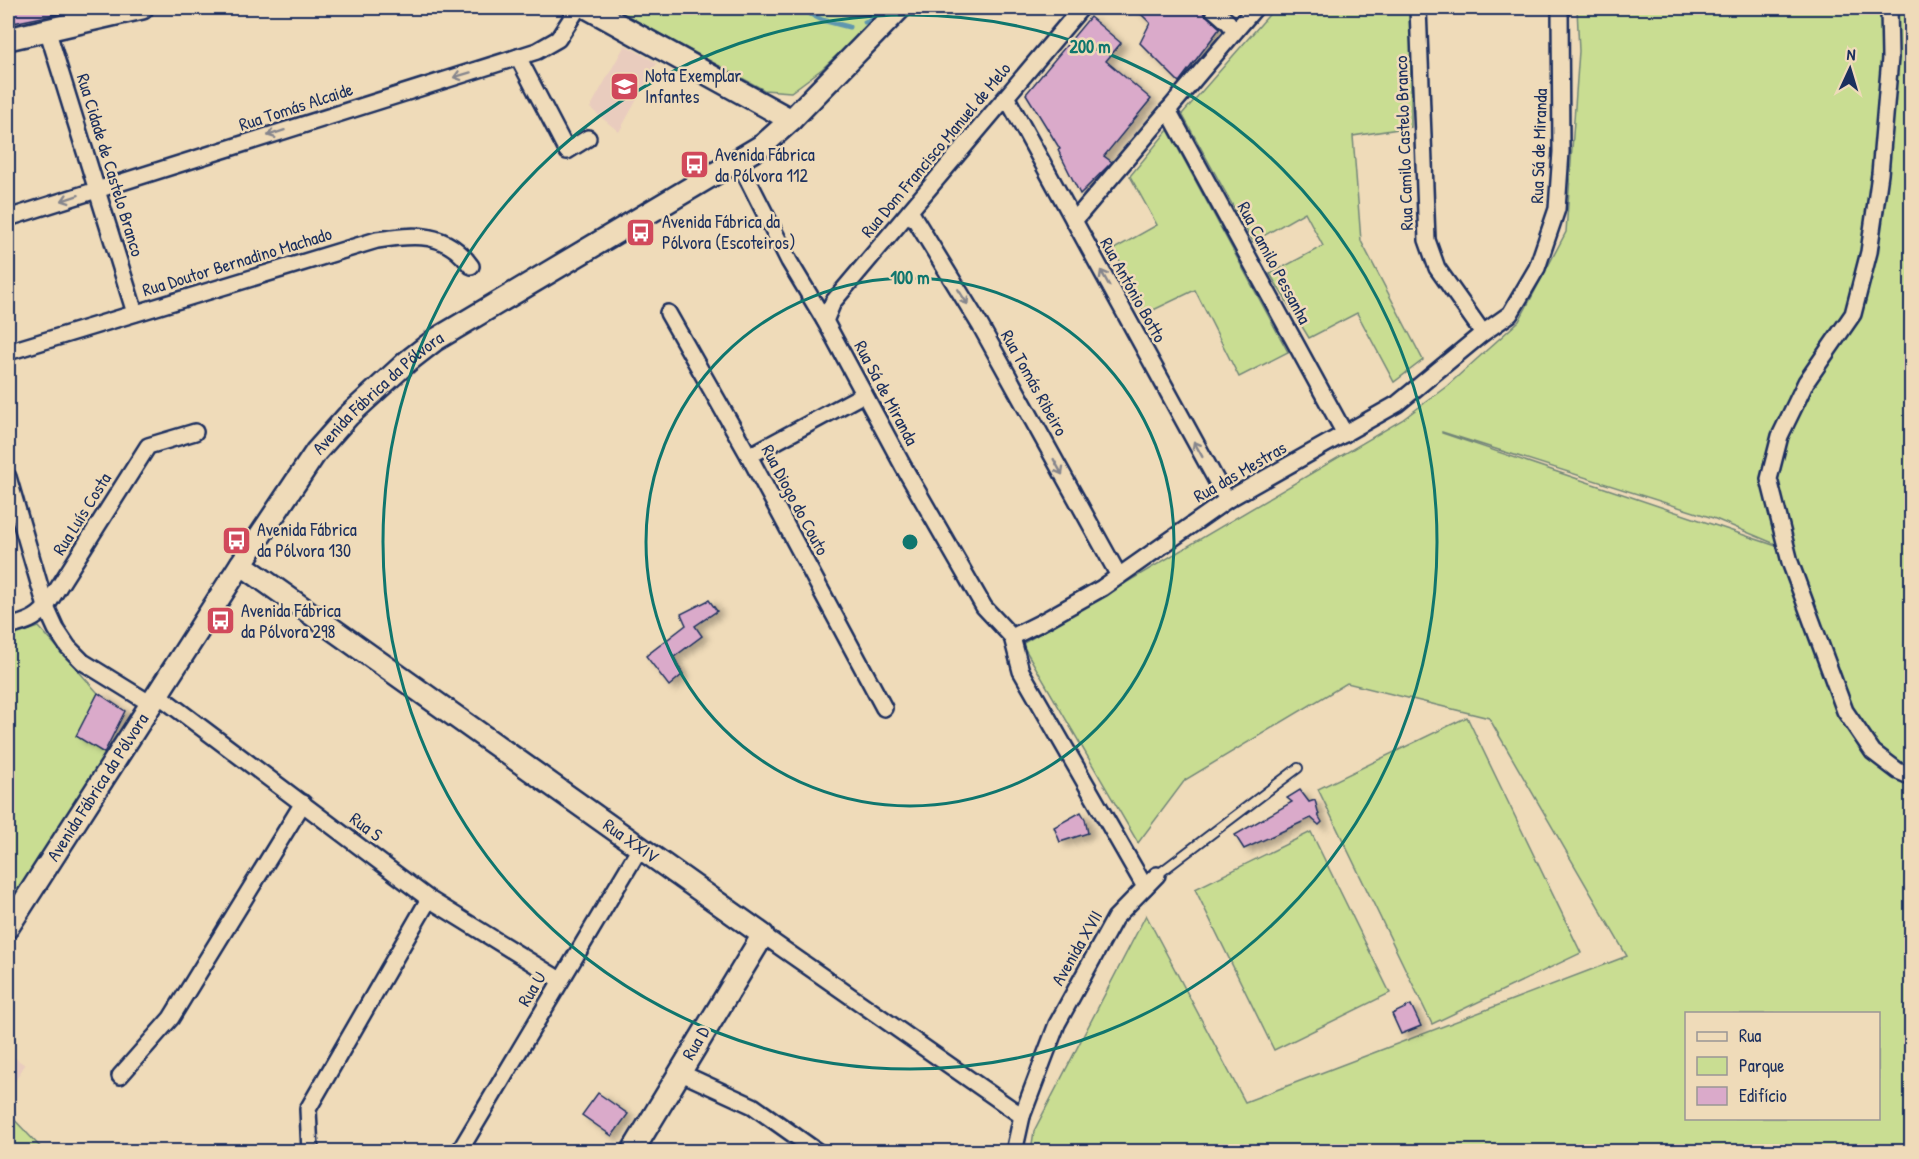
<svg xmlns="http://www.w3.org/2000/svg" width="1919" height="1159" viewBox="0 0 1919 1159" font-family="'Patrick Hand',sans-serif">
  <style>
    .built { fill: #e9ccbe }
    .green { fill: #c9dd92; stroke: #728678; stroke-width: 1.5; fill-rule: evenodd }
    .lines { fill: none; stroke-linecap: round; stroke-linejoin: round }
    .stream { stroke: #5e97ae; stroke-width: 5 }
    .building { fill: #daaaca; stroke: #1b2f5e; stroke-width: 1.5; filter: url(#shadow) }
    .lane-casing { stroke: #1b2f5e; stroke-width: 12 }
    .street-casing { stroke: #1b2f5e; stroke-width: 20 }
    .secondary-casing { stroke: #1b2f5e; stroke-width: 26 }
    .lane { stroke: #efdbb9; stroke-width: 8 }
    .street { stroke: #efdbb9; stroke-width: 15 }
    .secondary { stroke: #efdbb9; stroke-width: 21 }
    .oneway { stroke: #85858c }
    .ring { fill: none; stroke: #0f766e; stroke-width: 3 }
    .labels { text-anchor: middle; stroke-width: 5; stroke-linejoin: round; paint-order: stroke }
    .poi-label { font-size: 18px; fill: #1b2f5e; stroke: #efdbb9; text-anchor: start }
    .street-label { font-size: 18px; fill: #1b2f5e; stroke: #efdbb9 }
    .centre { fill: #0f766e; stroke: #efdbb9; stroke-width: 3 }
    .ring-label { font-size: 18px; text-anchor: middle; font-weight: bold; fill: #0f766e; stroke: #efdbb9; stroke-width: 5; stroke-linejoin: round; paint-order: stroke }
  </style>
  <defs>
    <filter id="shadow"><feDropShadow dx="6" dy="4" stdDeviation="3" flood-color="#0004"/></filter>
  </defs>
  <rect width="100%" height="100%" fill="#efdbb9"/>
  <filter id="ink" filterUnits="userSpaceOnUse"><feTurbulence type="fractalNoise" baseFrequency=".0167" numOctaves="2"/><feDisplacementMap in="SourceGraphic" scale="12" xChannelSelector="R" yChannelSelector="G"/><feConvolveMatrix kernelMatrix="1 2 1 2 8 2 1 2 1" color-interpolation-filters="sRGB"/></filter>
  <g filter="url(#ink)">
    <g class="built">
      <path d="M625,45L657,63L619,132L590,108Z"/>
      <path d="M8,1053L25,1065L8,1092Z"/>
    </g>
    <g class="green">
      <path d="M612,8H887L822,69L791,92L764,90Z"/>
      <path d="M1275,8H1411V127L1353,136L1361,241L1423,360L1394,382L1357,313L1309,338L1270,274L1323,246L1305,212L1253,242L1182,114Z"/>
      <path d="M1577,8H1911V1151H1031L1034,1131L1146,915L1245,1102L1627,956L1489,718L1347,683L1185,780L1138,843L1022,644L1402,420L1447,386L1519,321L1566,232L1579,51ZM1442,432L1713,518L1797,553L1442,433ZM1686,1014H1878V1118H1686Z"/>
      <path d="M1168,130L1288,352L1239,377L1195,290L1145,314L1114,249L1157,225L1130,176Z"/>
      <path d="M39,627L98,693L77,736L106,754L8,908V637Z"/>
      <path d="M1467,717L1581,953L1432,1024L1318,789Z"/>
      <path d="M1311,832L1390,993L1274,1050L1195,889Z"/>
      <path d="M8,1113L44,1151H8Z"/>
    </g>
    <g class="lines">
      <g class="stream">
        <path d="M799,8L822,20L849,27"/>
        <path d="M865,22L879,18"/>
      </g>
    </g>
    <g class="building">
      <path d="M8,8H56L57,14L8,24Z"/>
      <path d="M1135,8H1198L1220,28L1179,82L1140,43L1150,23Z"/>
      <path d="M1090,17L1121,43L1106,61L1151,99L1104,156L1112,162L1080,194L1058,150L1060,149L1026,94Z"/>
      <path d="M709,600L717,611L695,626L702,636L674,657L683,674L669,686L646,656L686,625L681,614Z"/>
      <path d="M98,693L125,711L104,753L76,736Z"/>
      <path d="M1300,790L1309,802L1315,800L1319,815H1318L1322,822L1319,825L1311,818L1244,849L1235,835L1292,802L1287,798Z"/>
      <path d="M1081,812L1085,819L1088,833L1060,842L1054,827Z"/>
      <path d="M1411,1005L1421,1026L1401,1034L1392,1014Z"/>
      <path d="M598,1093L628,1114L612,1136L582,1115Z"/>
    </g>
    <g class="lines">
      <defs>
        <path id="lane" d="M1157,875L1298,768"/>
        <g id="street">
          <path d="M1212,8L1228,22L1235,31"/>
          <path d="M1418,8L1427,240L1437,268L1483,333"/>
          <path d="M1889,8L1890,58L1880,174L1869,252L1853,314L1806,382L1796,403L1780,436L1769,479L1790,562L1845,711L1873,752L1898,771L1912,777"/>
          <path d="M47,29L135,313"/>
          <path d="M518,57L567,151L588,138"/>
          <path d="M1007,98L1227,500"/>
          <path d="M1168,110L1345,434"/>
          <path d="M738,160L789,261L825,321L903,466L984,607L1012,637L1021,671L1145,887"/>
          <path d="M910,211L980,325L1119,576"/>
          <path d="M8,218L537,51L558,39L578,8"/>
          <path d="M1074,221L1255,8"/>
          <path d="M668,313L749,456L884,708"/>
          <path d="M825,321L833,302L1081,8"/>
          <path d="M8,352L377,240C415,234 446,231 471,266"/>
          <path d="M749,456L864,394"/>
          <path d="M8,477L46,607L56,629L68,647L83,662L151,704"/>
          <path d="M8,627C23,623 36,620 46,607L148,446L195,432"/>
          <path d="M1012,637L1040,623L1102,588L1227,500L1397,404L1483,333L1510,314L1537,268L1557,209L1561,152L1560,8"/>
          <path d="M157,694L429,899L560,980"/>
          <path d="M763,935L1022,1116"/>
          <path d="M679,1072L753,1106L818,1152"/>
          <path d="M120,1076L171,1018L303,803"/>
          <path d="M310,1152L308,1109L429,899"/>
          <path d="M459,1152L640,848"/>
          <path d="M1014,1152L1022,1116L1057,1024L1115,918L1157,875"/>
        </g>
        <g id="secondary">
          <path d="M588,8L791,120"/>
          <path d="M8,39L142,8"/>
          <path id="s1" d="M241,564L763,935L632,1152"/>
          <path id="s2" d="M8,927L241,564L316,452L348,416L408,361L435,340L763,145L791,120L900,8"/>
        </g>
      </defs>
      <use href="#lane" class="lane-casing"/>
      <use href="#street" class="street-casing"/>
      <use href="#secondary" class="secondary-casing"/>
      <use href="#lane" class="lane"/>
      <use href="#street" class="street"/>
      <use href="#secondary" class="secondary"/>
    </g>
    <defs><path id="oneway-shaft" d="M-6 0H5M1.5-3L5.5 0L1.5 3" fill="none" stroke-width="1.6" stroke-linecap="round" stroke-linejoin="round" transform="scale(1.5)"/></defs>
    <g class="oneway">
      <use href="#oneway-shaft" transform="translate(462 75) rotate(163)"/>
      <use href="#oneway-shaft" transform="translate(276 133) rotate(162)"/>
      <use href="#oneway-shaft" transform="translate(70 198) rotate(162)"/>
      <use href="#oneway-shaft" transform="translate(1105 278) rotate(-119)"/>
      <use href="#oneway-shaft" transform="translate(963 297) rotate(58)"/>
      <use href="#oneway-shaft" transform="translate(1198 449) rotate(-119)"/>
      <use href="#oneway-shaft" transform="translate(1058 467) rotate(61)"/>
    </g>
  </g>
  <g class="ring">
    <circle cx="910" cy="542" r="264"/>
    <circle cx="910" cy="542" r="527"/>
  </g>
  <defs>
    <symbol id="school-square" viewBox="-11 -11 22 22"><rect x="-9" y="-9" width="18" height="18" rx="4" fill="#d1495b" stroke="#efdbb9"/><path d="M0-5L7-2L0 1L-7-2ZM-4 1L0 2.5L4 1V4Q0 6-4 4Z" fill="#fff"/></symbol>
    <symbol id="bus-square" viewBox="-11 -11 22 22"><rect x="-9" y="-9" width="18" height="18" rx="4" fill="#d1495b" stroke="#efdbb9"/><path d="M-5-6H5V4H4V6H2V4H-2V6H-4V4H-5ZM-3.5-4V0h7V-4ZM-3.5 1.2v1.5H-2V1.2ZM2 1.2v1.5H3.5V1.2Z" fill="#fff"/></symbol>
  </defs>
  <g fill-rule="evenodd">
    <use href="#school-square" x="608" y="70" width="33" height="33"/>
    <use href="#bus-square" x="678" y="148" width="33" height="33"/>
    <use href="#bus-square" x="624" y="216" width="33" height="33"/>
    <use href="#bus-square" x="220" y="524" width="33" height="33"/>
    <use href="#bus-square" x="204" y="604" width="33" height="33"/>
  </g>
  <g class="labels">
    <g class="poi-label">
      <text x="645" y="82">Nota Exemplar<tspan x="645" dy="21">Infantes</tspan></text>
      <text x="715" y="161">Avenida Fábrica<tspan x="715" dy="21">da Pólvora 112</tspan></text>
      <text x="662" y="228">Avenida Fábrica da<tspan x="662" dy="21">Pólvora (Escoteiros)</tspan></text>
      <text x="257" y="536">Avenida Fábrica<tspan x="257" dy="21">da Pólvora 130</tspan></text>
      <text x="241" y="617">Avenida Fábrica<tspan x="241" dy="21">da Pólvora 298</tspan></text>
    </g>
    <g class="street-label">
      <text transform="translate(296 107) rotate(-18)" y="6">Rua Tomás Alcaide</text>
      <text transform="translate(1404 143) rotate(-92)" y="6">Rua Camilo Castelo Branco</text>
      <text transform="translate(1539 146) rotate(-88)" y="6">Rua Sá de Miranda</text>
      <text transform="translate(936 150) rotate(-50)" y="6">Rua Dom Francisco Manuel de Melo</text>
      <text transform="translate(110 165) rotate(73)" y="6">Rua Cidade de Castelo Branco</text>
      <text transform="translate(237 262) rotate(-17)" y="6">Rua Doutor Bernadino Machado</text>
      <text transform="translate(1274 263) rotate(62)" y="6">Rua Camilo Pessanha</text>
      <text transform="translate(1133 290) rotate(61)" y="6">Rua António Botto</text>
      <text transform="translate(1034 383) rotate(61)" y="6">Rua Tomás Ribeiro</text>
      <text transform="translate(886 393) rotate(62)" y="6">Rua Sá de Miranda</text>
      <text dy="6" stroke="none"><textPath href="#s2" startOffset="652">Avenida Fábrica da Pólvora</textPath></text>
      <text transform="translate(1240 472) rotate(-30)" y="6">Rua das Mestras</text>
      <text transform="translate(795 500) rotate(62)" y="6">Rua Diogo do Couto</text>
      <text transform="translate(82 514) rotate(-58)" y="6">Rua Luís Costa</text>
      <text dy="6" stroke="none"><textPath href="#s2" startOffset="166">Avenida Fábrica da Pólvora</textPath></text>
      <text transform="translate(366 827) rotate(37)" y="6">Rua S</text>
      <text dy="6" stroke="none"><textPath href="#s1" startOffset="478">Rua XXIV</textPath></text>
      <text transform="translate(1077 948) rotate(-60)" y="6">Avenida XVII</text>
      <text transform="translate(532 989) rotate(-59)" y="6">Rua U</text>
      <text transform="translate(696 1043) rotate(-59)" y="6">Rua D</text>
    </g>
  </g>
  <circle cx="910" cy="542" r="9" class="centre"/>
  <g class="ring-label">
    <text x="1090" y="53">200 m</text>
    <text x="910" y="284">100 m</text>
  </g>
  <rect width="1919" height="1159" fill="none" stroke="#efdbb9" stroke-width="30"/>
  <rect x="15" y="15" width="1889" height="1129" fill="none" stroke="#1b2f5e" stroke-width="2" filter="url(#ink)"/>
  <rect x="1685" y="1012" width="195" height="108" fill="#efdbb9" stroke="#9a9695" stroke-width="1.5"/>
  <rect x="1697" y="1032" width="30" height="9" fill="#efdbb9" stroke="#9a9695" stroke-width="1.5"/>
  <text x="1739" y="1042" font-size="18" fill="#1b2f5e">Rua</text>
  <rect x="1697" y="1057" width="30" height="18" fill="#c9dd92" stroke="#9a9695" stroke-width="1.5"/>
  <text x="1739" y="1072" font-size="18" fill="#1b2f5e">Parque</text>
  <rect x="1697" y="1087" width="30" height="18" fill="#daaaca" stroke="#9a9695" stroke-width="1.5"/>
  <text x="1739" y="1102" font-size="18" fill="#1b2f5e">Edifício</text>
  <g transform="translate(1850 69) rotate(4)" stroke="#efdbb9" stroke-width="4.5" paint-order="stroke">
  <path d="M0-4.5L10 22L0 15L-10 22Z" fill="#1b2f5e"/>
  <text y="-9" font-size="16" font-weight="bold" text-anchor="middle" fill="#1b2f5e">N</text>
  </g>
</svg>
